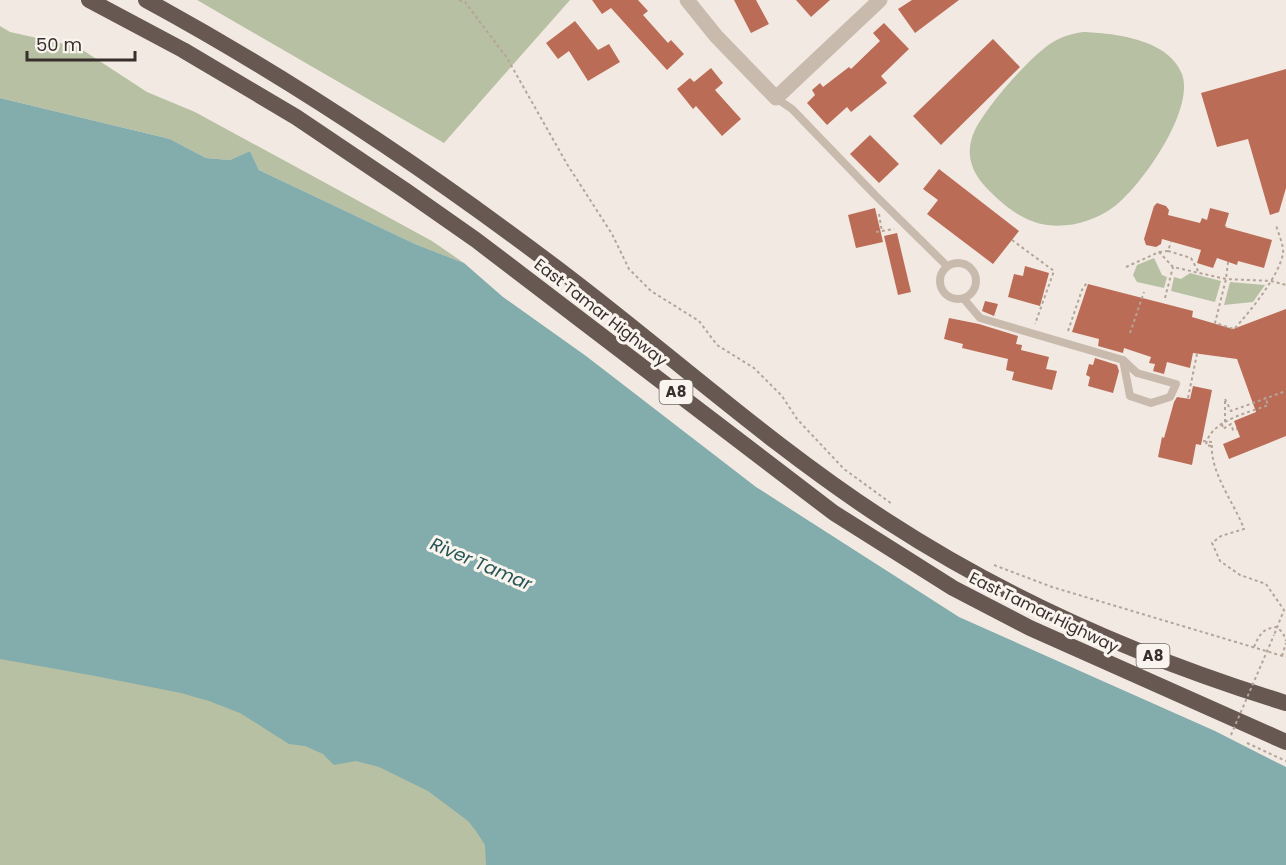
<svg xmlns="http://www.w3.org/2000/svg" width="1286" height="865" viewBox="0 0 1286 865" font-family="Poppins,sans-serif">
  <style>
    .green { fill: #b7c0a3 }
    .water { fill: #83acac }
    .building { fill: #bb6c56 }
    .lines { fill: none; stroke-linecap: round; stroke-linejoin: round }
    .path { stroke: #b5a499; stroke-width: 2; stroke-dasharray: 3 3; stroke-linecap: butt }
    .service { stroke: #c9baae; stroke-width: 8 }
    .minor { stroke: #c9baae; stroke-width: 15 }
    .trunk { stroke: #685852; stroke-width: 16 }
    .path-bridge { stroke: #b5a499; stroke-width: 2; stroke-dasharray: 3 3; stroke-linecap: butt }
    .labels { text-anchor: middle; stroke-width: 6; stroke-linejoin: round; paint-order: stroke }
    .shield { fill: #f9f4ee; stroke: #726a66; stroke-width: 1.5 }
    .shield-label { font-size: 15px; font-weight: bold; fill: #382f2c }
    .street-label { font-size: 16px; fill: #382f2c; stroke: #f9f4ee }
    .water-label { font-size: 18px; font-style: italic; fill: #255556; stroke: #f9f4ee }
  </style>
  <rect width="100%" height="100%" fill="#f2eae2"/>
  <g class="green">
    <path d="M197,0H570L444,143Z"/>
    <path d="M0,26L10,32L78,47L147,92L195,112L432,241L464,263L415,244L259,170L250,151L230,160L206,158L170,139L0,98Z"/>
    <path d="M1083,32C1113,33 1169,39 1182,74C1195,110 1142,185 1115,206C1095,221 1071,228 1047,225C1030,223 1012,212 999,200C986,188 972,175 970,156C969,147 971,138 975,130C987,106 1030,56 1053,42C1063,36 1071,34 1083,32Z"/>
    <path d="M1154,258L1162,275L1167,277L1164,288L1137,282L1133,275L1137,265Z"/>
    <path d="M1190,273L1221,281L1215,302L1171,291L1174,277L1181,279Z"/>
    <path d="M1230,282L1265,285L1253,302L1224,305Z"/>
    <path d="M0,631L730,865H0Z"/>
  </g>
  <path class="water" d="M0,98L170,139L206,158L230,160L250,151L259,170L415,244L464,263L503,297L586,356L756,487L959,617L1215,731L1286,767V865H486L485,845L476,831L468,821L428,791L379,767L356,761L334,765L323,754L305,746L289,744L240,713L209,701L181,693L90,675L0,659Z"/>
  <g class="building">
    <path d="M592,0H638L648,11L643,15L668,43L671,40L684,54L667,70L611,8L602,14Z"/>
    <path d="M734,0H756L769,24L751,33Z"/>
    <path d="M796,0H830L811,17Z"/>
    <path d="M912,0H959L915,33L898,9Z"/>
    <path d="M575,21L598,50L609,44L620,62L588,81L569,51L558,59L546,43Z"/>
    <path d="M884,23L909,49L881,76L887,83L851,112L847,107L827,125L807,103L815,95L812,90L820,83L823,87L849,67L851,69L880,41L873,33Z"/>
    <path d="M993,39L1020,67L941,145L913,116Z"/>
    <path d="M711,68L723,83L715,90L741,119L722,136L696,106L693,109L677,89L690,78L694,82Z"/>
    <path d="M1286,69V188L1279,212L1270,215L1248,139L1217,147L1201,93Z"/>
    <path d="M870,135L899,164L879,183L850,154Z"/>
    <path d="M939,169L1019,231L993,264L927,214L938,200L923,189Z"/>
    <path d="M1157,203L1166,206L1169,210L1168,215L1200,223L1202,218L1207,220L1210,208L1229,213L1225,226L1227,227H1225L1272,240L1264,268L1238,261L1237,265L1217,258L1213,268L1197,263L1201,250L1162,239L1161,244L1156,247L1146,245L1144,239L1154,206Z"/>
    <path d="M875,208L883,242L856,248L848,215Z"/>
    <path d="M897,233L911,292L898,295L884,236Z"/>
    <path d="M1025,266L1049,273L1040,306L1008,297L1014,274L1023,276Z"/>
    <path d="M1088,284L1193,311L1192,317L1233,329L1286,309V436L1229,459L1223,444L1240,437L1234,421L1256,412L1237,359L1193,353L1190,368L1167,362L1164,374L1153,371L1155,364L1149,363L1151,357L1124,348L1123,353L1098,346L1099,339L1072,332Z"/>
    <path d="M985,301L998,304L994,316L982,311Z"/>
    <path d="M949,318L979,324L1018,336L1016,344L1022,345L1021,350L1049,357L1046,369L1057,371L1052,390L1012,380L1014,372L1006,370L1008,359L962,348L963,344L944,339Z"/>
    <path d="M1095,358L1117,365L1119,371L1113,393L1088,386L1090,377L1086,375L1089,364L1093,365Z"/>
    <path d="M1193,386L1212,390L1201,445L1196,444L1192,465L1158,457L1162,437L1164,438L1174,402L1177,397L1190,399Z"/>
  </g>
  <g class="lines">
    <g class="path">
      <path d="M459,0L465,2L507,58L567,164L612,234L629,269L651,291L699,321L717,345L754,368L782,396L797,419L844,469L892,504"/>
      <path d="M879,214L882,232"/>
      <path d="M876,232L894,229"/>
      <path d="M1012,240L1054,271L1035,324"/>
      <path d="M1168,251L1191,258L1198,271"/>
      <path d="M1159,252L1168,251L1171,242"/>
      <path d="M1228,262L1226,279L1215,323L1234,329C1249,313 1280,275 1283,253C1284,245 1278,233 1276,225"/>
      <path d="M1126,267L1159,252L1173,267L1226,279L1271,281L1286,285"/>
      <path d="M1165,298L1173,267"/>
      <path d="M1068,331L1082,290L1088,281"/>
      <path d="M1130,333L1144,292"/>
      <path d="M1188,398L1197,354"/>
      <path d="M1225,399L1231,411L1286,391"/>
      <path d="M1225,422V401"/>
      <path d="M1222,424L1223,429L1231,424L1233,430L1237,429"/>
      <path d="M1203,441L1212,442C1209,472 1234,502 1244,529L1221,536L1212,543L1220,561L1240,575L1266,584L1284,610L1274,635"/>
      <path d="M1211,446L1206,445C1210,420 1249,413 1268,405L1265,397"/>
      <path d="M994,565L1052,587L1286,657"/>
      <path d="M1254,647C1259,635 1263,628 1277,627L1283,633L1286,641"/>
      <path d="M1282,656L1286,643"/>
      <path d="M1247,743L1286,761"/>
    </g>
    <g class="service">
      <path d="M776,98L792,109L875,195L947,266"/>
      <circle cx="958" cy="281" r="18"/>
      <path d="M964,299L980,318L1123,360L1137,373L1176,384L1170,397L1151,403L1130,396L1123,360"/>
    </g>
    <path class="minor" d="M687,0L716,36L776,98L880,0"/>
    <g class="trunk">
      <path d="M89,0L183,50L296,117L406,191L476,240L834,513L953,588L1030,628L1286,742"/>
      <path d="M146,0C297,82 439,178 575,282C679,362 777,450 887,521C1010,601 1146,660 1286,703"/>
    </g>
    <path class="path-bridge" d="M1231,735L1274,635"/>
  </g>
  <g class="labels">
    <g class="shield">
      <rect x="659.5" y="380" width="33" height="24" rx="4.5"/>
      <rect x="1136.5" y="644" width="33" height="24" rx="4.5"/>
    </g>
    <g class="shield-label">
      <text x="676" y="397">A8</text>
      <text x="1153" y="661">A8</text>
    </g>
    <g class="street-label">
      <text transform="translate(601 312) rotate(38)" y="6">East Tamar Highway</text>
      <text transform="translate(1044 612) rotate(26)" y="6">East Tamar Highway</text>
    </g>
    <g class="water-label">
      <text transform="translate(481 564) rotate(23)" y="6">River Tamar</text>
    </g>
  </g>
  <path d="M27 51v9h108v-9" fill="none" stroke="#382f2c" stroke-width="3"/>
  <text x="36" y="51" font-size="18" fill="#382f2c" stroke="#f9f4ee" stroke-width="4.5" paint-order="stroke">50 m</text>
</svg>
